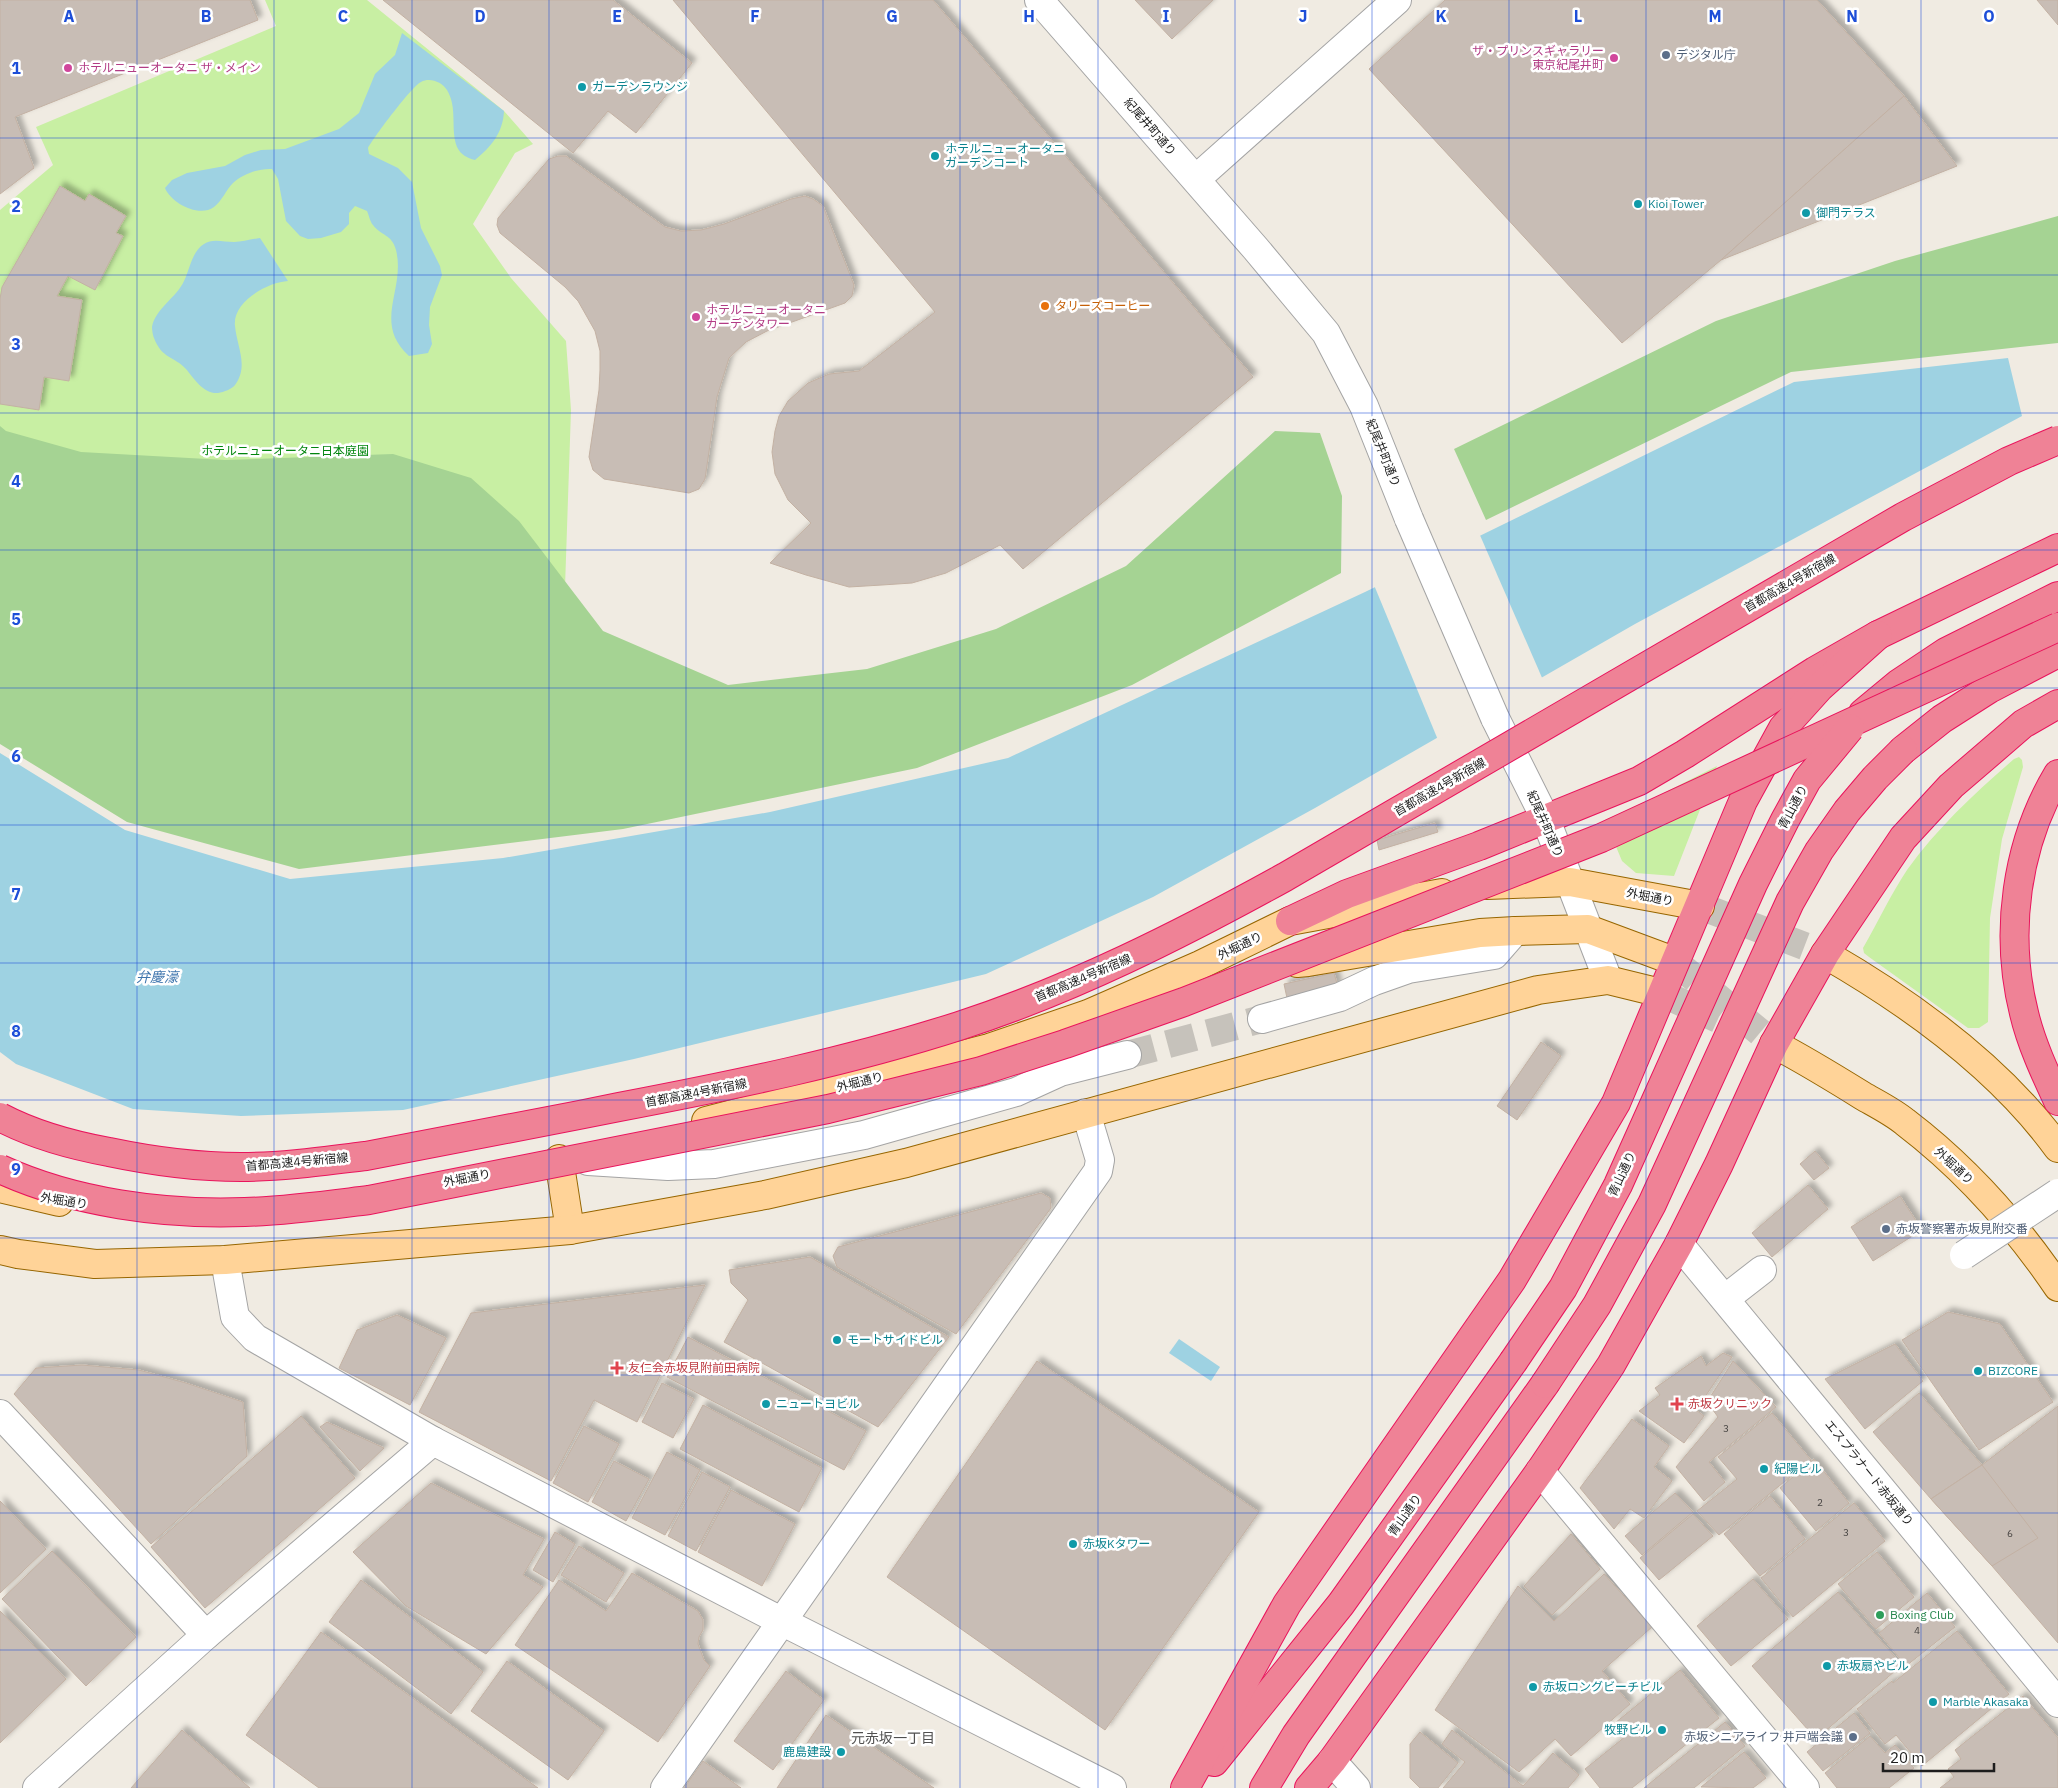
<svg xmlns="http://www.w3.org/2000/svg" width="2058" height="1788" viewBox="0 0 2058 1788" font-family="'IBM Plex Sans','Noto Sans JP',sans-serif">
  <style>
    .grass { fill: #c8efa3 }
    .forest { fill: #a5d393 }
    .water { fill: #9ed2e2 }
    .pier { fill: #f0ebe2 }
    .building { fill: #c8bdb5; stroke: #c3b1a3; filter: url(#shadow) }
    .lines { fill: none; stroke-linecap: round; stroke-linejoin: round }
    .minor-tunnel { stroke: #c6c2bb; stroke-width: 28; stroke-dasharray: 28 14; stroke-linecap: butt }
    .major-tunnel { stroke: #c6c2bb; stroke-width: 28; stroke-dasharray: 28 14; stroke-linecap: butt }
    .minor-casing { stroke: #a4a4a4; stroke-width: 30 }
    .major-casing { stroke: #976600; stroke-width: 30 }
    .highway-casing { stroke: #e9145c; stroke-width: 30 }
    .minor { stroke: #fff; stroke-width: 28 }
    .major { stroke: #ffd398; stroke-width: 28 }
    .highway { stroke: #ef8296; stroke-width: 28 }
    .minor-bridge-casing { stroke: #a4a4a4; stroke-width: 30; stroke-linecap: butt }
    .highway-bridge-casing { stroke: #e9145c; stroke-width: 30; stroke-linecap: butt }
    .minor-bridge { stroke: #fff; stroke-width: 28 }
    .highway-bridge { stroke: #ef8296; stroke-width: 28 }
    .grid { fill: none; stroke: #1d4ed8; stroke-width: 1; stroke-opacity: 0.55 }
    .service-dot { fill: #5c6f8a; stroke: #fff; stroke-width: 2 }
    .hotel-dot { fill: #d1479c; stroke: #fff; stroke-width: 2 }
    .culture-dot { fill: #0f9aa8; stroke: #fff; stroke-width: 2 }
    .food-dot { fill: #e8710a; stroke: #fff; stroke-width: 2 }
    .health-dot { fill: #e0444e; stroke: #fff; stroke-width: 2 }
    .leisure-dot { fill: #2e9e5b; stroke: #fff; stroke-width: 2 }
    .labels { text-anchor: middle; stroke-width: 5; stroke-linejoin: round; paint-order: stroke }
    .number-label { font-size: 10px; fill: #484543 }
    .hotel-label { font-size: 12px; fill: #b23c85; stroke: #fff; text-anchor: start }
    .service-label { font-size: 12px; fill: #4e5e75; stroke: #fff; text-anchor: start }
    .culture-label { font-size: 12px; fill: #0d838f; stroke: #fff; text-anchor: start }
    .street-label { font-size: 12px; fill: #1d1d1d; stroke: #fff }
    .food-label { font-size: 12px; fill: #c56008; stroke: #fff; text-anchor: start }
    .park-label { font-size: 12px; fill: #01850d; stroke: #fff }
    .health-label { font-size: 12px; fill: #be3a42; stroke: #fff; text-anchor: start }
    .leisure-label { font-size: 12px; fill: #27864d; stroke: #fff; text-anchor: start }
    .water-label { font-size: 14px; font-style: italic; fill: #3f76ae; stroke: #fff }
    .neighbourhood-label { font-size: 14px; fill: #505050; stroke: #fff }
    .grid-label { font-size: 16px; text-anchor: middle; font-weight: bold; fill: #1d4ed8; stroke: #fff; stroke-width: 5; stroke-linejoin: round; paint-order: stroke }
  </style>
  <defs>
    <filter id="shadow"><feDropShadow dx="4.5" dy="-4.5" stdDeviation="2.5" flood-color="#0004"/></filter>
  </defs>
  <rect width="100%" height="100%" fill="#f0ebe2"/>
  <g class="grass">
    <path d="M265,0H367L504,111L533,144L515,153L473,224L511,278L566,341L571,410L559,765L0,658V210L53,165L36,127L276,26Z"/>
    <path d="M2019,757L2022,760L2023,767L2002,839L1990,918L1988,1022L1979,1028H1968L1869,957L1864,953L1863,948C1878,922 1891,894 1907,870C1937,828 1975,793 2014,759Z"/>
    <path d="M1717,766L1674,876L1636,873L1622,861L1605,820L1654,798Z"/>
  </g>
  <g class="forest">
    <path d="M2058,216V343L1791,372L1486,520L1454,449L1716,321L1895,261Z"/>
    <path d="M0,426L6,431L81,452L225,460L393,454L471,478L519,521L603,631L728,685L867,669L996,629L1126,566L1275,431L1320,433L1342,496L1341,573L1132,685L917,768L623,829L299,869L127,822L0,744Z"/>
  </g>
  <g class="water">
    <path d="M402,33L504,111C503,133 491,147 475,160C467,158 461,155 457,147C450,129 458,108 447,90C442,82 430,77 421,82C412,86 374,137 368,148L369,154L398,168L412,182L421,228L440,266L442,275L430,307L429,325L432,344L428,353L409,356C372,322 406,290 396,250C392,234 381,236 373,225C370,222 369,215 367,211L355,206L349,213V224L341,232L321,238L308,239L300,236L286,221L278,179L272,169C259,168 243,174 233,183C226,190 222,201 214,207C199,218 171,203 165,188L172,180L187,173L225,166L245,155L261,150L285,149L339,129L359,113L375,74L395,55Z"/>
    <path d="M260,238L288,281C268,282 232,302 235,326C237,347 249,366 235,385C232,389 224,392 218,393C204,394 194,379 186,369C174,356 162,359 154,338C153,336 152,330 152,327C155,309 177,297 184,281C190,269 192,251 204,244C212,238 224,242 234,242C242,242 251,239 260,238Z"/>
    <path d="M2008,358L2022,416L1635,624L1315,808L1153,897L986,974L634,1059L403,1110L241,1116L133,1109L16,1064L0,1052V753L125,830L290,879L503,858L770,812L1008,758L1365,592L1794,382Z"/>
    <path d="M1179,1339L1220,1367L1211,1381L1169,1353Z"/>
  </g>
  <path class="pier" d="M1479,533L1543,680L1438,740L1374,585Z"/>
  <g class="building">
    <path d="M0,0H250L258,20L15,117L34,168L0,194Z"/>
    <path d="M383,0H613L692,63L636,133L608,111L573,153Z"/>
    <path d="M673,0H933L1253,377L1023,569L1000,545L946,573L912,583L882,585L849,587L806,575L770,563L811,523L788,500L775,474L772,452L775,431L779,416L788,401L808,383L829,374L859,371L935,312Z"/>
    <path d="M1135,0H1213L1172,39Z"/>
    <path d="M1445,0H1817L1904,96L1721,260L1622,343L1369,69Z"/>
    <path d="M2037,0H2058V25Z"/>
    <path d="M1904,96L1957,166L1721,260Z"/>
    <path d="M558,156H566L665,227L681,231L701,230L724,224L791,199L805,196L813,199L823,206L854,285L852,296L845,303L767,331L746,342L729,358L717,397L705,479L699,489L689,493L604,479L593,470L589,457L599,390L600,370V351L595,331L578,301L565,287L500,233L497,225L498,218L549,159Z"/>
    <path d="M60,186L85,201L89,194L126,216L116,233L123,236L95,290L68,276L57,296L82,300L69,381L44,377L39,410L0,404V299L2,287Z"/>
    <path d="M1435,823L1438,832L1379,850L1377,840Z"/>
    <path d="M1334,973L1338,987L1287,998L1284,984Z"/>
    <path d="M1541,1042L1561,1056L1517,1120L1497,1106Z"/>
    <path d="M1815,1151L1829,1168L1814,1180L1800,1164Z"/>
    <path d="M1808,1185L1828,1209L1772,1257L1752,1233Z"/>
    <path d="M1041,1193L1050,1198L1051,1208L956,1334L837,1267L833,1256L838,1247Z"/>
    <path d="M1900,1196L1922,1230L1873,1261L1851,1227Z"/>
    <path d="M810,1257L949,1337L878,1427L724,1342L748,1300L731,1283L729,1270Z"/>
    <path d="M705,1285L637,1422L594,1400L551,1481L419,1412L471,1313Z"/>
    <path d="M1948,1312L2000,1324L2053,1402L1979,1450L1902,1340Z"/>
    <path d="M397,1315L446,1338L410,1405L339,1368L357,1330Z"/>
    <path d="M688,1337L866,1431L844,1470L667,1377Z"/>
    <path d="M1895,1344L1923,1381L1865,1429L1825,1379Z"/>
    <path d="M1723,1353L1732,1357L1696,1410L1704,1416L1684,1443L1639,1411L1660,1395L1655,1388L1701,1356L1706,1366Z"/>
    <path d="M1037,1361L1259,1512L1105,1730L887,1577Z"/>
    <path d="M1733,1361L1776,1407L1709,1462L1725,1482L1704,1501L1676,1467L1718,1417L1707,1402Z"/>
    <path d="M82,1365L139,1370L186,1383L243,1402L247,1456L151,1544L14,1394L36,1368Z"/>
    <path d="M662,1383L694,1399L673,1438L642,1422Z"/>
    <path d="M1919,1393L1982,1465L1931,1499L1873,1432Z"/>
    <path d="M703,1405L822,1468L799,1512L680,1449Z"/>
    <path d="M2058,1406V1643L1992,1566L1931,1499L1982,1465Z"/>
    <path d="M1772,1413L1811,1460L1719,1535L1697,1511L1737,1479L1718,1457Z"/>
    <path d="M301,1416L355,1478L205,1608L151,1547Z"/>
    <path d="M1632,1419L1669,1446L1654,1467L1672,1481L1644,1518L1630,1509L1614,1529L1580,1488Z"/>
    <path d="M327,1422L384,1448L360,1471L320,1427Z"/>
    <path d="M584,1426L619,1444L588,1502L553,1483Z"/>
    <path d="M667,1452L700,1470L665,1535L632,1518Z"/>
    <path d="M1814,1459L1849,1503L1816,1531L1780,1488Z"/>
    <path d="M614,1461L649,1479L626,1521L592,1502Z"/>
    <path d="M1982,1465L2038,1538L1992,1566L1931,1499Z"/>
    <path d="M702,1472L730,1487L696,1551L668,1536Z"/>
    <path d="M431,1483L544,1539L523,1575L543,1587L486,1654L406,1606L353,1552Z"/>
    <path d="M731,1490L795,1524L762,1586L698,1552Z"/>
    <path d="M1675,1493L1693,1512L1642,1555L1625,1536Z"/>
    <path d="M1770,1496L1805,1539L1760,1576L1724,1534Z"/>
    <path d="M0,1501L46,1549L0,1593Z"/>
    <path d="M1854,1503L1885,1541L1793,1617L1761,1578Z"/>
    <path d="M1693,1514L1713,1536L1659,1580L1640,1558Z"/>
    <path d="M555,1532L575,1544L553,1582L533,1570Z"/>
    <path d="M1571,1534L1600,1569L1552,1615L1524,1586Z"/>
    <path d="M579,1546L624,1573L606,1602L561,1575Z"/>
    <path d="M52,1551L136,1637L86,1686L2,1599Z"/>
    <path d="M1877,1552L1914,1597L1876,1629L1838,1584Z"/>
    <path d="M632,1573L698,1611L703,1620V1630L699,1637L698,1644L704,1660L710,1666L658,1742L515,1645L559,1580L606,1611Z"/>
    <path d="M1604,1574L1652,1627L1602,1671L1630,1704L1571,1756L1555,1739L1519,1772L1435,1710L1518,1586L1554,1621Z"/>
    <path d="M1753,1579L1788,1619L1731,1666L1697,1626Z"/>
    <path d="M361,1580L483,1672L451,1714L329,1622Z"/>
    <path d="M1838,1592L1902,1665L1816,1739L1752,1666Z"/>
    <path d="M1927,1593L1955,1627L1906,1666L1879,1633Z"/>
    <path d="M0,1611L66,1679L0,1743Z"/>
    <path d="M1957,1631L2009,1694L1922,1766L1896,1735L1885,1744L1857,1709L1892,1681L1893,1683Z"/>
    <path d="M321,1632L538,1788H319L246,1735Z"/>
    <path d="M507,1661L604,1731L568,1780L471,1711Z"/>
    <path d="M1680,1670L1719,1718L1632,1788H1600L1585,1769L1626,1736L1615,1723Z"/>
    <path d="M786,1671L824,1700L773,1770L734,1741Z"/>
    <path d="M2023,1696L2058,1738V1788H1940L1954,1777L1948,1769L1961,1759L1955,1750Z"/>
    <path d="M1854,1713L1870,1733L1823,1771L1807,1752Z"/>
    <path d="M826,1715L934,1788H777Z"/>
    <path d="M1725,1722L1745,1746L1694,1788H1644Z"/>
    <path d="M182,1730L250,1788H131Z"/>
    <path d="M1452,1730L1523,1786L1553,1753L1579,1775L1568,1788H1443L1465,1762L1442,1744Z"/>
    <path d="M1420,1732L1458,1763L1438,1788H1420L1410,1778V1744Z"/>
    <path d="M1870,1736L1885,1753L1895,1745L1914,1768L1889,1788H1837L1825,1773Z"/>
    <path d="M1744,1752L1766,1778L1753,1788L1701,1787Z"/>
    <path d="M703,1761L741,1788H684Z"/>
  </g>
  <g class="lines">
    <path class="minor-tunnel" d="M1127,1055L1262,1019"/>
    <g class="major-tunnel">
      <path d="M1700,906L1825,954"/>
      <path d="M1674,961L1774,1044"/>
      <path d="M1661,993L1718,1019"/>
    </g>
    <defs>
      <g id="minor">
        <path d="M1039,0L1256,249L1326,333L1364,406L1409,519"/>
        <path d="M1196,179L1397,0"/>
        <path d="M1495,718L1546,820L1608,980"/>
        <path d="M1262,1019L1340,997L1374,981L1408,969L1494,955L1515,931"/>
        <path d="M588,1161L668,1166L714,1164L864,1135L1016,1092L1060,1072L1127,1055"/>
        <path d="M1679,1244L2058,1703"/>
        <path d="M225,1260L235,1317L255,1338L433,1441L781,1621L1112,1788"/>
        <path d="M1735,1291L1762,1270"/>
        <path d="M0,1414L206,1635"/>
        <path d="M1540,1471L1805,1788"/>
        <path d="M1332,1761L1356,1788"/>
        <path d="M37,1788L206,1635L433,1441"/>
        <path d="M665,1788L1098,1171L1100,1160L1086,1113"/>
      </g>
      <g id="major">
        <path d="M1487,885L1570,882L1700,906"/>
        <path d="M1825,954C1910,1003 2000,1068 2058,1148"/>
        <path d="M1297,963L1308,962L1480,933L1515,931L1588,929L1674,961"/>
        <path d="M1774,1044C1805,1060 1834,1078 1863,1096C1877,1104 1893,1112 1905,1122C1964,1167 2016,1225 2058,1287"/>
        <path d="M706,1121L989,1048L1088,1014L1200,965L1290,921L1442,893"/>
        <path d="M559,1159L570,1230"/>
        <path d="M0,1188L59,1202"/>
        <path d="M0,1250L18,1254L95,1264L225,1260L570,1230L765,1195L906,1163L1538,990L1608,980L1661,993"/>
      </g>
      <g id="highway">
        <path d="M1863,713L1898,684L1946,652L2058,596"/>
        <path d="M1903,750L1942,719L1989,689L2058,653"/>
        <path d="M2058,774C2016,844 2004,933 2024,1013C2031,1043 2045,1073 2058,1101"/>
        <path d="M1290,921L1347,894L1479,846L1639,781L1685,754L1815,671L1878,635L2058,548"/>
        <path d="M1214,1762L1341,1604L1513,1362"/>
        <path d="M1185,1788L1287,1604L1512,1280L1616,1103L1743,801L1783,728L1820,687L1878,635"/>
        <path d="M1264,1788L1296,1735L1545,1384"/>
        <path d="M1309,1788L1332,1761L1540,1471L1611,1365L1679,1244L1719,1164L1774,1044L1825,954L1903,838L1951,786L2023,724L2058,704"/>
      </g>
    </defs>
    <use href="#minor" class="minor-casing"/>
    <use href="#major" class="major-casing"/>
    <use href="#highway" class="highway-casing"/>
    <use href="#minor" class="minor"/>
    <use href="#major" class="major"/>
    <use href="#highway" class="highway"/>
    <defs>
      <g id="minor-bridge">
        <path d="M1409,519L1495,718"/>
        <path d="M1964,1255L2058,1193"/>
      </g>
      <g id="highway-bridge">
        <path d="M0,1117C34,1135 71,1145 109,1152C152,1161 196,1167 241,1167C283,1167 325,1161 366,1156C451,1140 535,1124 619,1107C734,1085 847,1062 959,1026C1073,989 1180,935 1285,877L1903,517L2009,461L2058,440"/>
        <path d="M0,1169C74,1203 164,1215 245,1212C286,1211 328,1205 369,1200L828,1109L981,1071L1065,1044L1184,1002L1601,838L2058,627"/>
        <path d="M1513,1362L1563,1288L1618,1185L1753,884L1785,820L1807,780L1850,728"/>
        <path d="M1545,1384L1597,1305L1652,1204L1790,902L1819,851L1847,811L1875,778L1903,750"/>
      </g>
    </defs>
    <use href="#minor-bridge" class="minor-bridge-casing"/>
    <use href="#highway-bridge" class="highway-bridge-casing"/>
    <use href="#minor-bridge" class="minor-bridge"/>
    <use href="#highway-bridge" class="highway-bridge"/>
  </g>
  <path class="grid" d="M137,0V1788M274,0V1788M412,0V1788M549,0V1788M686,0V1788M823,0V1788M960,0V1788M1098,0V1788M1235,0V1788M1372,0V1788M1509,0V1788M1646,0V1788M1784,0V1788M1921,0V1788M0,138H2058M0,275H2058M0,413H2058M0,550H2058M0,688H2058M0,825H2058M0,963H2058M0,1100H2058M0,1238H2058M0,1375H2058M0,1513H2058M0,1650H2058"/>
  <g class="service-dot">
    <circle cx="1666" cy="55" r="5"/>
    <circle cx="1886" cy="1229" r="5"/>
    <circle cx="1853" cy="1737" r="5"/>
  </g>
  <g class="hotel-dot">
    <circle cx="1614" cy="58" r="5"/>
    <circle cx="68" cy="68" r="5"/>
    <circle cx="696" cy="317" r="5"/>
  </g>
  <g class="culture-dot">
    <circle cx="582" cy="87" r="5"/>
    <circle cx="935" cy="156" r="5"/>
    <circle cx="1638" cy="204" r="5"/>
    <circle cx="1806" cy="213" r="5"/>
    <circle cx="837" cy="1340" r="5"/>
    <circle cx="1978" cy="1371" r="5"/>
    <circle cx="766" cy="1404" r="5"/>
    <circle cx="1764" cy="1469" r="5"/>
    <circle cx="1073" cy="1544" r="5"/>
    <circle cx="1827" cy="1666" r="5"/>
    <circle cx="1533" cy="1687" r="5"/>
    <circle cx="1933" cy="1702" r="5"/>
    <circle cx="1662" cy="1730" r="5"/>
    <circle cx="841" cy="1752" r="5"/>
  </g>
  <circle class="food-dot" cx="1045" cy="306" r="5"/>
  <g class="health-dot">
    <path d="M614.5 1360.5h5v5h5v5h-5v5h-5v-5h-5v-5h5z"/>
    <path d="M1674.5 1396.5h5v5h5v5h-5v5h-5v-5h-5v-5h5z"/>
  </g>
  <circle class="leisure-dot" cx="1880" cy="1615" r="5"/>
  <g class="labels">
    <g class="number-label">
      <text x="1726" y="1432">3</text>
      <text x="1820" y="1506">2</text>
      <text x="1846" y="1536">3</text>
      <text x="2010" y="1537">6</text>
      <text x="1917" y="1634">4</text>
    </g>
    <g class="hotel-label">
      <text x="1604" y="55" text-anchor="end">ザ・プリンスギャラリー<tspan x="1604" dy="14">東京紀尾井町</tspan></text>
      <text x="78" y="72">ホテルニューオータニ ザ・メイン</text>
      <text x="706" y="314">ホテルニューオータニ<tspan x="706" dy="14">ガーデンタワー</tspan></text>
    </g>
    <g class="service-label">
      <text x="1676" y="59">デジタル庁</text>
      <text x="1896" y="1233">赤坂警察署赤坂見附交番</text>
      <text x="1843" y="1741" text-anchor="end">赤坂シニアライフ 井戸端会議</text>
    </g>
    <g class="culture-label">
      <text x="592" y="91">ガーデンラウンジ</text>
      <text x="945" y="153">ホテルニューオータニ<tspan x="945" dy="14">ガーデンコート</tspan></text>
      <text x="1648" y="208">Kioi Tower</text>
      <text x="1816" y="217">御門テラス</text>
      <text x="847" y="1344">モートサイドビル</text>
      <text x="1988" y="1375">BIZCORE</text>
      <text x="776" y="1408">ニュートヨビル</text>
      <text x="1774" y="1473">紀陽ビル</text>
      <text x="1083" y="1548">赤坂Kタワー</text>
      <text x="1837" y="1670">赤坂扇やビル</text>
      <text x="1543" y="1691">赤坂ロングビーチビル</text>
      <text x="1943" y="1706">Marble Akasaka</text>
      <text x="1652" y="1734" text-anchor="end">牧野ビル</text>
      <text x="831" y="1756" text-anchor="end">鹿島建設</text>
    </g>
    <g class="street-label">
      <text transform="translate(1150 127) rotate(49)" y="4">紀尾井町通り</text>
      <text transform="translate(1383 453) rotate(68)" y="4">紀尾井町通り</text>
      <text transform="translate(1790 583) rotate(-30)" y="4">首都高速4号新宿線</text>
      <text transform="translate(1440 787) rotate(-30)" y="4">首都高速4号新宿線</text>
      <text transform="translate(1793 807) rotate(-62)" y="4">青山通り</text>
      <text transform="translate(1545 824) rotate(66)" y="4">紀尾井町通り</text>
      <text transform="translate(1650 897) rotate(11)" y="4">外堀通り</text>
      <text transform="translate(1240 946) rotate(-26)" y="4">外堀通り</text>
      <text transform="translate(1083 978) rotate(-23)" y="4">首都高速4号新宿線</text>
      <text transform="translate(860 1082) rotate(-14)" y="4">外堀通り</text>
      <text transform="translate(696 1093) rotate(-11)" y="4">首都高速4号新宿線</text>
      <text transform="translate(297 1162) rotate(-5)" y="4">首都高速4号新宿線</text>
      <text transform="translate(1954 1166) rotate(43)" y="4">外堀通り</text>
      <text transform="translate(1622 1174) rotate(-65)" y="4">青山通り</text>
      <text transform="translate(467 1178) rotate(-11)" y="4">外堀通り</text>
      <text transform="translate(64 1201) rotate(9)" y="4">外堀通り</text>
      <text transform="translate(1869 1473) rotate(51)" y="4">エスプラナード赤坂通り</text>
      <text transform="translate(1405 1515) rotate(-55)" y="4">青山通り</text>
    </g>
    <g class="food-label">
      <text x="1055" y="310">タリーズコーヒー</text>
    </g>
    <g class="park-label">
      <text x="285" y="455">ホテルニューオータニ日本庭園</text>
    </g>
    <g class="health-label">
      <text x="628" y="1372">友仁会赤坂見附前田病院</text>
      <text x="1688" y="1408">赤坂クリニック</text>
    </g>
    <g class="leisure-label">
      <text x="1890" y="1619">Boxing Club</text>
    </g>
    <g class="water-label">
      <text x="157" y="982">弁慶濠</text>
    </g>
    <g class="neighbourhood-label">
      <text x="893" y="1743">元赤坂一丁目</text>
    </g>
  </g>
  <g class="grid-label">
    <text x="69" y="22">A</text>
    <text x="206" y="22">B</text>
    <text x="343" y="22">C</text>
    <text x="480" y="22">D</text>
    <text x="617" y="22">E</text>
    <text x="755" y="22">F</text>
    <text x="892" y="22">G</text>
    <text x="1029" y="22">H</text>
    <text x="1166" y="22">I</text>
    <text x="1303" y="22">J</text>
    <text x="1441" y="22">K</text>
    <text x="1578" y="22">L</text>
    <text x="1715" y="22">M</text>
    <text x="1852" y="22">N</text>
    <text x="1989" y="22">O</text>
    <text x="16" y="74">1</text>
    <text x="16" y="212">2</text>
    <text x="16" y="350">3</text>
    <text x="16" y="487">4</text>
    <text x="16" y="625">5</text>
    <text x="16" y="762">6</text>
    <text x="16" y="900">7</text>
    <text x="16" y="1037">8</text>
    <text x="16" y="1175">9</text>
  </g>
  <path d="M1883 1763v8h111v-8" fill="none" stroke="#1d1d1d" stroke-width="2.5"/>
  <text x="1890" y="1763" font-size="15" fill="#1d1d1d" stroke="#ffffff" stroke-width="4" paint-order="stroke">20 m</text>
</svg>
